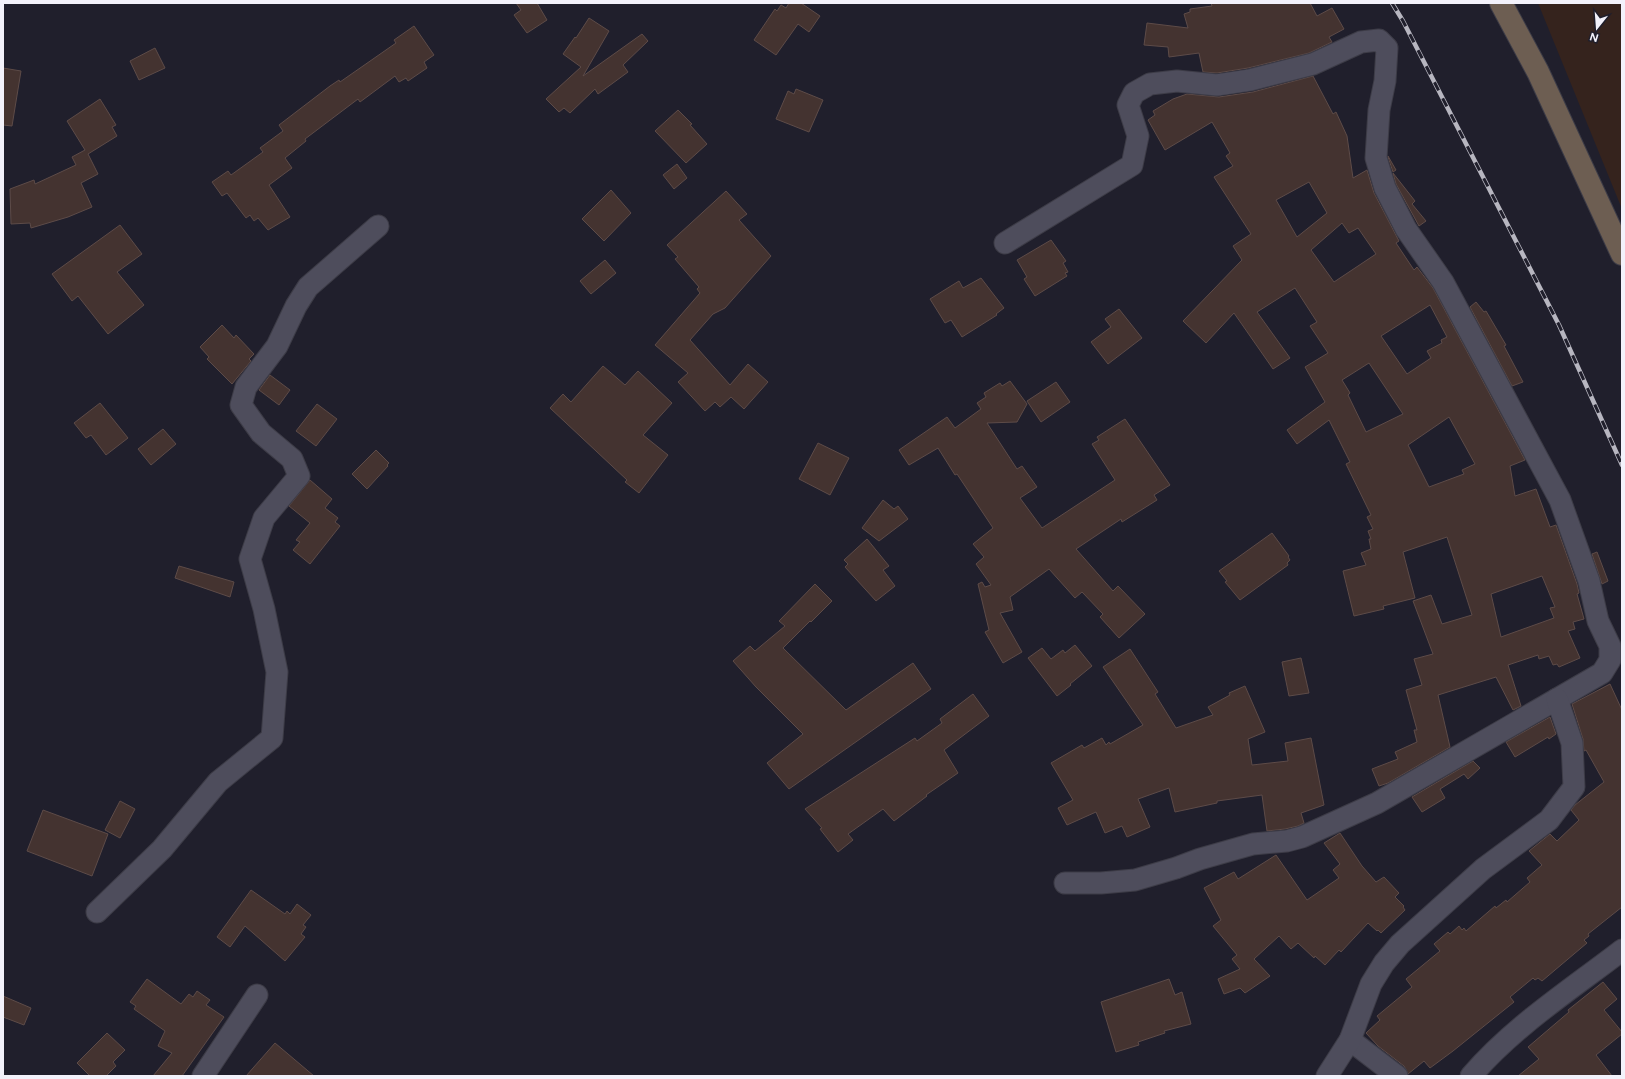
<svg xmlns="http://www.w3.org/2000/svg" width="1625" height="1079" viewBox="0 0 1625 1079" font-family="Figtree,sans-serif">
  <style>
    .industrial { fill: #35231d }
    .building { fill: #443330; stroke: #5d4b48; fill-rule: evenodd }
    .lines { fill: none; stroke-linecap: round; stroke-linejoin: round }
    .minor-casing { stroke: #3d3c47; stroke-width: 23 }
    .secondary-casing { stroke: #3d3c47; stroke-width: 24 }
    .minor { stroke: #4e4d5c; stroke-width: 21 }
    .secondary { stroke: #6d5e52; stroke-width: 22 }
    .rail-casing { stroke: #b7b6c0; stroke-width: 4.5 }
    .rail { stroke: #201f2c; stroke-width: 3; stroke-dasharray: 9; stroke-linecap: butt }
  </style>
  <rect width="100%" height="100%" fill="#201f2c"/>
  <path class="industrial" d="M1538,3H1622V209Z"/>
  <g class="building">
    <path d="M516,3H537L547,20L527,33L514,15L521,10Z"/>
    <path d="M789,3H801L820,16L809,32L798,24L776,55L754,40L775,9L777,11L781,5L786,8Z"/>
    <path d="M1211,3H1310L1317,16L1332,8L1344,29L1329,37L1332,42L1309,53L1248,68L1217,73L1203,72L1199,53L1169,57L1168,47L1144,45L1147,23L1188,28L1184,14L1190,12V9L1212,6Z"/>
    <path d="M589,18L609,31L583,76L642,34L648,41L623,65L628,72L598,94L595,89L570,113L564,108L559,112L546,99L581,67L563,54L575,37L576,38Z"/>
    <path d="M414,26L434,55L424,62L427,68L408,81L406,78L399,82L395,76L360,102L358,99L305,139L306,141L285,158L292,168L269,185L290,217L268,230L258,218L254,221L250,215L246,218L227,193L222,196L212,182L228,171L231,175L263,152L260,148L283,131L279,125L330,86L339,80L340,82L396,43L394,40Z"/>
    <path d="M155,48L165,68L139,80L130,61Z"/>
    <path d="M3,68L21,71L12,126L3,125Z"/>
    <path d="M1313,76L1333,114L1336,112L1347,136L1353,178L1367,170L1374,193L1399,241L1396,243L1414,270L1417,267L1433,288L1525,460L1510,466L1515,496L1536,489L1550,527L1556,525L1577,584L1579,593L1577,594L1584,619L1573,622L1575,629L1568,631L1580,658L1559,667L1557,664L1553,665L1549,656L1539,659L1538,655L1508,665L1521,706L1513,710L1496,677L1438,695L1450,747L1388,783L1379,786L1372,769L1398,759L1395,752L1417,742L1414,730H1417L1406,690L1422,685L1414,659L1433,654L1413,601L1431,595L1442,624L1472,615L1447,537L1403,552L1415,598L1383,606L1384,609L1354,616L1343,571L1366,565L1361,553L1371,549L1369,539H1371L1368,531L1373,529L1367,517L1371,515L1346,464L1350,462L1329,420L1297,444L1287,430L1325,402L1305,367L1328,353L1310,326L1317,322L1295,288L1257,312L1290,358L1273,369L1234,313L1206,343L1183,321L1242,260L1233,246L1251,234L1214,177L1233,166L1226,156L1230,153L1212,122L1165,150L1148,120L1155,115L1153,111L1173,99L1187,94L1219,97L1253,92ZM1309,182L1327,213L1297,237L1276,200ZM1342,223L1349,233L1358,228L1376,254L1334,282L1311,250ZM1430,305L1447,337L1441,340L1442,343L1427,351L1431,358L1407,374L1381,336ZM1369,363L1403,414L1366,432L1348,395L1350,393L1342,380ZM1449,417L1475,464L1462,470L1464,474L1429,487L1408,445ZM1542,576L1555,607L1550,608L1554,618L1501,637L1491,594Z"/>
    <path d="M796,89L823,100L809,132L776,119L788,91L794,94Z"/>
    <path d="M100,99L116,125L112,127L117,136L88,154L98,174L81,183L92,207L68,217L31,228L30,223L11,224L10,189L34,180L35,184L76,165L72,157L85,150L67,121Z"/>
    <path d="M678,110L692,124L690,125L707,144L686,163L655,131Z"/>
    <path d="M1388,156L1396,170L1393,172L1388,157Z"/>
    <path d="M677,164L687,178L674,189L663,175Z"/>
    <path d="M1393,173L1415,201L1412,204L1426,221L1419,226L1396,184Z"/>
    <path d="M611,190L631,213L604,241L582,219Z"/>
    <path d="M726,191L747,214L739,220L771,256L725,308L713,314L690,340L730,385L748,364L768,382L744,409L731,397L720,407L715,402L705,411L678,382L688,373L655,345L700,293L697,289L699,287L675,259L678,257L667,245Z"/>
    <path d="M120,225L142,254L117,272L144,305L108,334L78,296L72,301L52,274Z"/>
    <path d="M1051,240L1066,261L1063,263L1068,272L1065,273L1067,276L1035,296L1024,279L1027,277L1017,260Z"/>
    <path d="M605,260L616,273L591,294L580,281Z"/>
    <path d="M981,278L1004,308L996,314L997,315L962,337L951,320L945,323L930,299L959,281L963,288Z"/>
    <path d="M1476,302L1484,312L1486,311L1506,345L1504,346L1523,382L1512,386L1470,307Z"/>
    <path d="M1119,309L1142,338L1108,364L1091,342L1111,327L1105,319Z"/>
    <path d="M222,325L234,338L236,335L254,354L249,359L251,361L232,384L207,359L209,357L200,347Z"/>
    <path d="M603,366L625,385L638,371L672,403L643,435L668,455L639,493L625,482L627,480L550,408L563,394L571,402Z"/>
    <path d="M270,375L290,390L279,405L259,390Z"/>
    <path d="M1010,381L1027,404L1017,422L987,423L1017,469L1022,466L1037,487L1020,498L1042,528L1115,480L1092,444L1099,440L1097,437L1125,419L1170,485L1154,495L1157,500L1122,522L1121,519L1076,549L1113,591L1118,586L1145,614L1119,638L1100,617L1103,614L1082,592L1075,598L1049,569L1010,597L1013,610L1000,613L1022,652L1003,663L985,632L989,630L978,584L982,582L985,587L991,585L976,564L984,557L973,544L993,528L957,474L955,475L938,448L909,465L899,450L947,417L955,428L981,409L977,403L986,397L984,393L1000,383L1002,386Z"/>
    <path d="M1056,382L1070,402L1041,422L1027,401Z"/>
    <path d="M100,403L128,438L106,455L91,435L86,438L74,423Z"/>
    <path d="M317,404L337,419L316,446L296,431Z"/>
    <path d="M163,429L176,444L151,465L138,449Z"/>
    <path d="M818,443L849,458L830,495L799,479Z"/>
    <path d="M376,450L389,463L387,465L388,466L367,489L352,474Z"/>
    <path d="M310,480L332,499L325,508L338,518L335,522L340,526L310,564L293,550L300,542L296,540L310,523L289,506Z"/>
    <path d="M883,500L894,509L898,506L908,519L879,541L862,528Z"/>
    <path d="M1272,533L1289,556L1288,557L1290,560L1287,563L1288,565L1240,600L1225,582L1227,581L1219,571Z"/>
    <path d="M867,539L889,566L883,570L895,586L876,601L845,567L848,564L844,560Z"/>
    <path d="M1597,552L1608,581L1602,584L1592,554Z"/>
    <path d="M179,566L234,582L230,597L175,578Z"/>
    <path d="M815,584L832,601L811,622L810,621L783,648L846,710L913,663L931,689L789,789L767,763L803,734L756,687L733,661L750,646L755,651L785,626L779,621Z"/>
    <path d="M1075,645L1092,666L1070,684L1071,685L1057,696L1028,658L1042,648L1051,659L1063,650L1065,653Z"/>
    <path d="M1130,649L1158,692L1155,694L1176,728L1213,715L1208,707L1230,695L1229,693L1245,686L1265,732L1248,739L1252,765L1288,761L1285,743L1311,738L1324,805L1301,813L1304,823L1298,826L1285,829L1267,831L1262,795L1217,801V803L1175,812L1169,788L1138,799L1150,827L1127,837L1122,826L1105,833L1096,812L1067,825L1058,808L1073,800L1051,763L1082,745L1084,748L1102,738L1106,745L1109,742L1110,744L1143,725L1103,667Z"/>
    <path d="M1301,658L1309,693L1289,696L1282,662Z"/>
    <path d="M1610,684L1622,710V907L1588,934L1589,936L1584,940L1587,943L1542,981L1538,978L1535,980L1533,978L1510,997L1514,1002L1453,1051L1430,1068L1424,1061L1408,1074L1404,1066L1378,1046L1366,1033L1380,1020L1377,1016L1412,987L1406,979L1440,951L1434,944L1448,932L1450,934L1459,926L1462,930L1464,928L1466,931L1495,906L1496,908L1506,900L1507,902L1530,882L1527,878L1542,865L1529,851L1550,834L1557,841L1579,820L1571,810L1575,805L1604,782L1586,750L1584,751L1583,739L1572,704Z"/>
    <path d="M973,694L989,716L944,750L958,773L926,795L927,796L894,821L883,809L848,834L853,840L838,852L820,829L822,828L805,809L915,738L917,741L942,723L940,719Z"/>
    <path d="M1550,717L1556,734L1549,739L1548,737L1515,757L1506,742Z"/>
    <path d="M1473,761L1480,768L1468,779L1464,774L1440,789L1445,798L1422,812L1412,797Z"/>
    <path d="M120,801L135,809L120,838L105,830Z"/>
    <path d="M43,810L108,834L92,876L27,851Z"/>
    <path d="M1340,833L1362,866L1376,882L1384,877L1399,893L1395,897L1404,906L1403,907L1405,910L1381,933L1378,930L1377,931L1368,923L1341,952L1339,950L1325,965L1315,956L1314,958L1298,943L1291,949L1279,936L1254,959L1270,976L1245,993L1240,988L1224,994L1218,979L1240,969L1232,959L1237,955L1213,926L1221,920L1204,888L1234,872L1238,879L1276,855L1307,900L1339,878L1333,870L1340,864L1324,843Z"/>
    <path d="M251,890L285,914L287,911L290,914L297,904L311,915L303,925L306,927L301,934L305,937L285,961L245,926L230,947L217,937Z"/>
    <path d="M147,979L181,1004L189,994L193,997L197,991L210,1000L206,1005L224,1017L182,1076H153L172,1053L158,1046L165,1031L134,1009L136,1006L130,1002Z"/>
    <path d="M1169,979L1175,995L1182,992L1191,1024L1164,1031L1165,1033L1138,1042L1139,1045L1116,1052L1101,1002Z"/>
    <path d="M1603,982L1617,999L1604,1010L1622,1032V1034L1596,1055L1612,1076H1518L1539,1059L1528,1047L1569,1012L1568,1010Z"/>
    <path d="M3,996L31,1008L24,1025L3,1017Z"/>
    <path d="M107,1033L125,1050L113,1062L116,1066L106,1076H90L77,1063Z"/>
    <path d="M275,1043L314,1076H246Z"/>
  </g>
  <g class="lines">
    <defs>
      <g id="minor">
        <path d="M1005,243L1132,165L1138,136L1128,105L1134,93L1150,84L1177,81L1217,85L1250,80L1313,64L1361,42L1379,40L1387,48L1385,81L1379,110L1376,158L1385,188L1406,229L1443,282L1560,500L1589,581L1598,621L1610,646V660L1602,673L1377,803L1302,837L1287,841L1253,844L1200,859L1176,868L1135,880L1101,883H1065"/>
        <path d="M97,912L162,849L218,782L272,738L277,672L264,609L250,559L264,518L299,476L292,459L261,433L241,405L246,387L277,346L296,306L308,287L378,226"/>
        <path d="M1350,1040L1397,1076"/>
        <path d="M203,1076L257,995"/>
        <path d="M1327,1076L1350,1040L1371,984L1384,963L1400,944L1483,869L1549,820L1574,787L1572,743L1557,699"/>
        <path d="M1471,1076C1514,1026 1570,990 1622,950"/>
      </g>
      <path id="secondary" d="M1501,3L1538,72L1622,254"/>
    </defs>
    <use href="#minor" class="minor-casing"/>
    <use href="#secondary" class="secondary-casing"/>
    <use href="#minor" class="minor"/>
    <use href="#secondary" class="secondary"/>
    <defs>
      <path id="rail" d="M1392,3L1403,21L1559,325L1622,465"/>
    </defs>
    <use href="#rail" class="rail-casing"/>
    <use href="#rail" class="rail"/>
  </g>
  <rect width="1625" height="1079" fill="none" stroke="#f3f2fb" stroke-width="8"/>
  <g transform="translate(1597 28) rotate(197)" stroke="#201f2c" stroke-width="3" paint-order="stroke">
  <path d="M0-3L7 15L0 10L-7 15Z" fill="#f3f2fb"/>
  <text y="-6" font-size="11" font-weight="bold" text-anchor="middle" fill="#f3f2fb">N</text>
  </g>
</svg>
